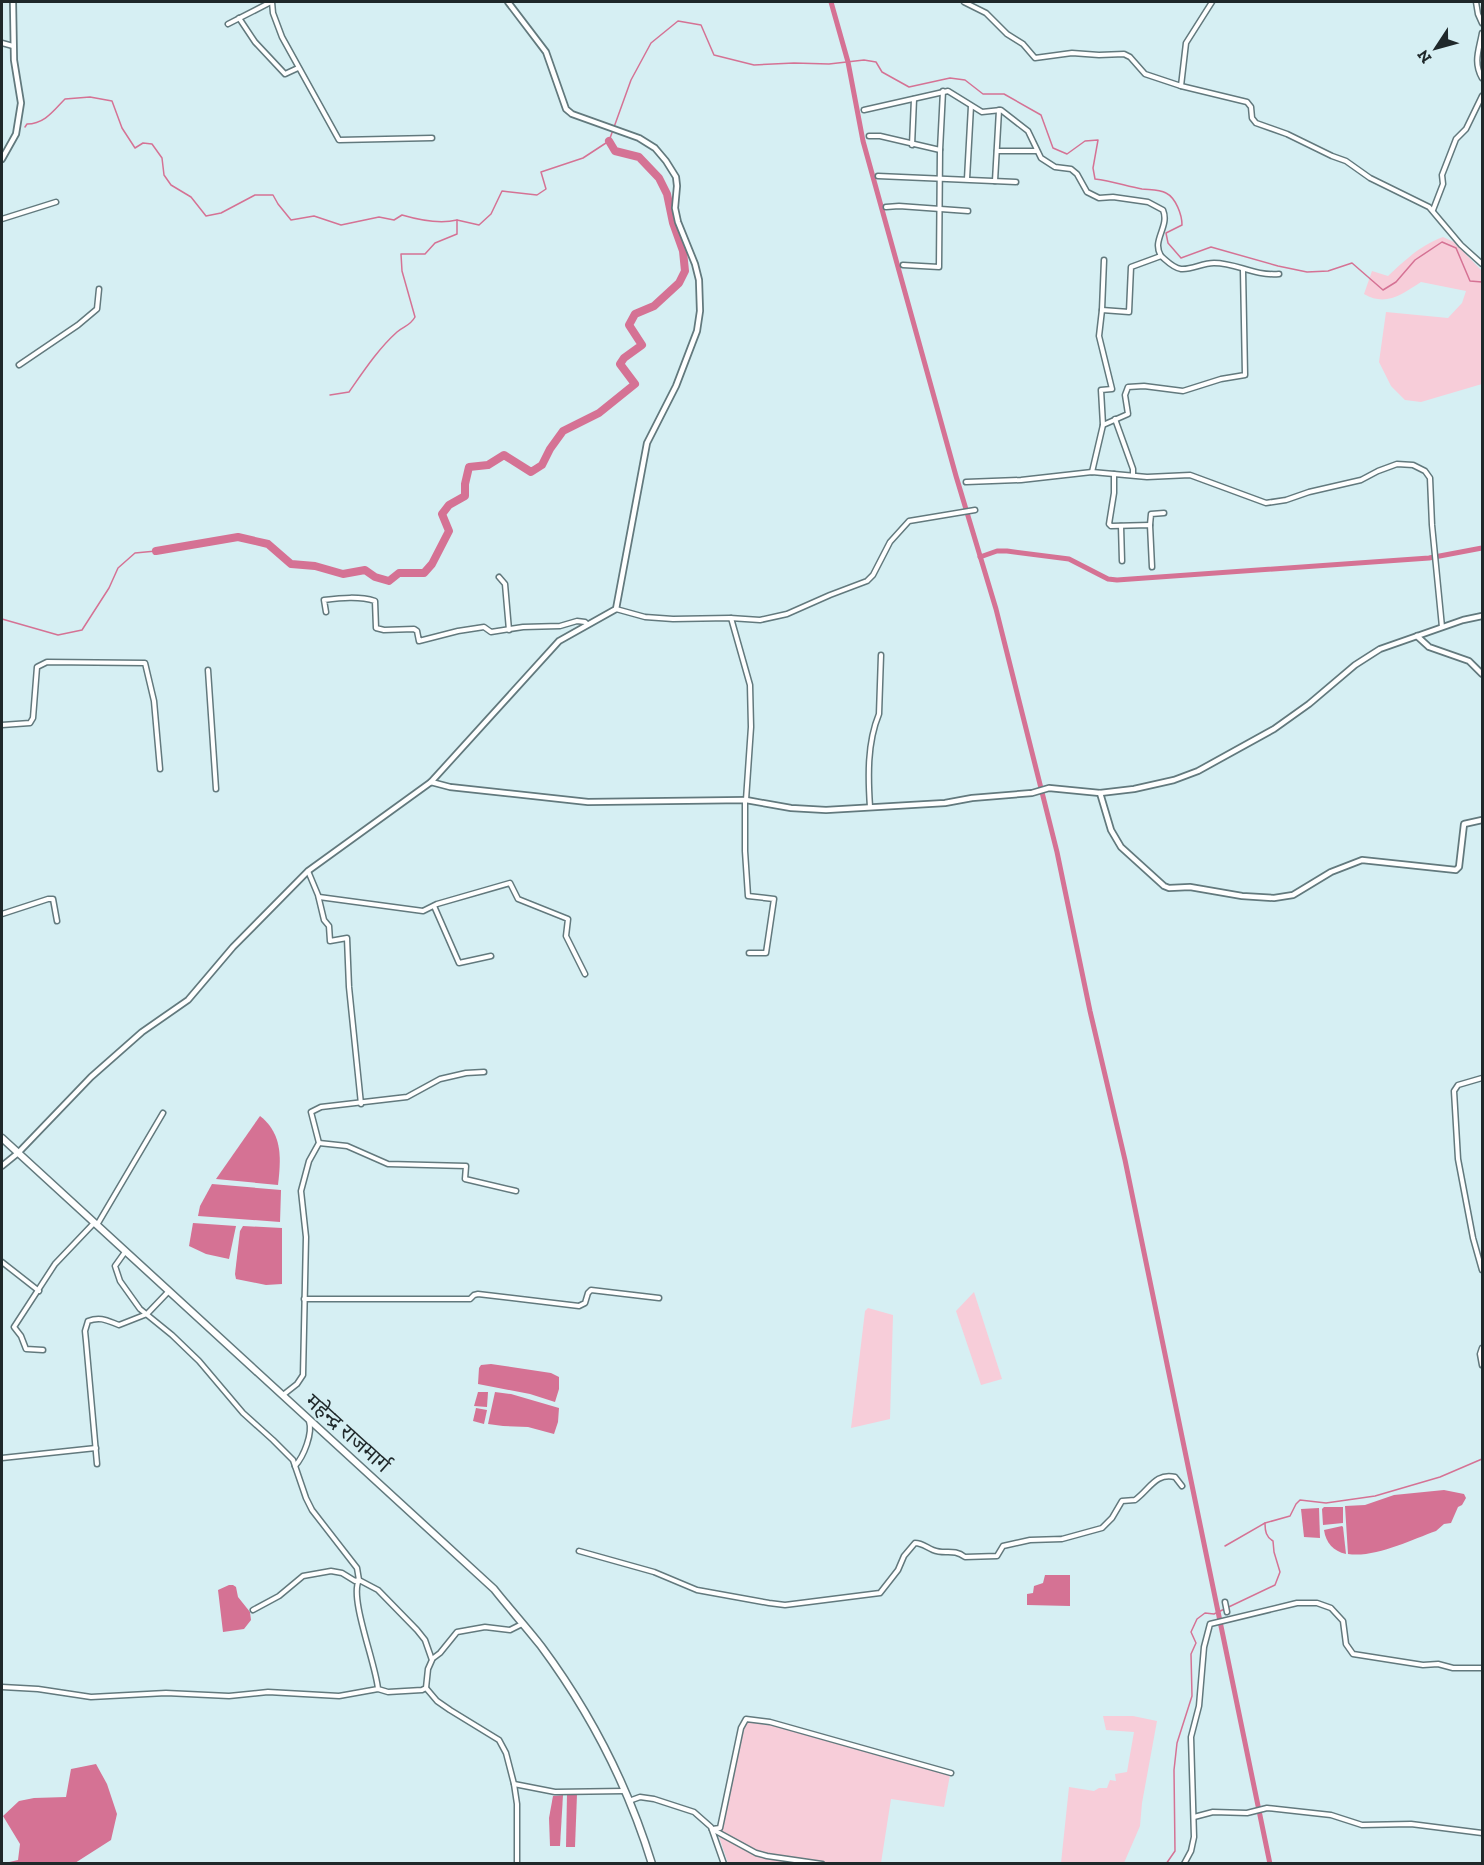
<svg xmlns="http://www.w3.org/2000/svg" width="1484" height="1865" viewBox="0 0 1484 1865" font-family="'Zilla Slab','Noto Sans Devanagari',serif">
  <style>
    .green { fill: #f7cdd9 }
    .water { fill: #d57294 }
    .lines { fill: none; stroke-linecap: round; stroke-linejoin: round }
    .stream { stroke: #d57294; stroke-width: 1.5 }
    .canal { stroke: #d57294; stroke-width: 5 }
    .river { stroke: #d57294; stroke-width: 8 }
    .minor-casing { stroke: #62797d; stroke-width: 7 }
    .tertiary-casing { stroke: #62797d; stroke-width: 8 }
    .trunk-casing { stroke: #62797d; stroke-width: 9 }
    .minor { stroke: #fff; stroke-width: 4 }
    .tertiary { stroke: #fff; stroke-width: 4.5 }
    .trunk { stroke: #fff; stroke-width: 6 }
    .labels { text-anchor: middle; stroke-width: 4.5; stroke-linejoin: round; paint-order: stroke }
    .street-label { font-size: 21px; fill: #1f282a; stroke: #d6eff3 }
  </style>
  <rect width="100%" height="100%" fill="#d6eff3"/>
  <g class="green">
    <path d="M1443,237L1454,242L1482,271V384L1421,402L1405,400L1391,386L1379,362L1386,312L1448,318L1462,303L1466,291L1421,282C1402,294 1386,307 1364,294L1372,271L1388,276C1405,260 1421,245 1443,237Z"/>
    <path d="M974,1292L1002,1379L981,1385L956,1311Z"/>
    <path d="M868,1308L893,1315L890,1419L851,1428L865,1311Z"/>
    <path d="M1103,1716H1133L1157,1721L1142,1803L1140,1826L1124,1863H1061L1069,1787L1094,1791L1099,1788H1107L1110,1780L1116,1781L1115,1774L1127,1772L1134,1732L1106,1730Z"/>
    <path d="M750,1722L782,1727L950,1775L944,1807L891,1799L881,1863H728L719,1837L742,1730L746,1723Z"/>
  </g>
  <g class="water">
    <path d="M260,1116C283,1134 281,1159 278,1185L216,1179Z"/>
    <path d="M212,1184L281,1190L280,1222L198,1216L200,1206Z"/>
    <path d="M193,1223L236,1226L229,1259L206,1254L189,1246Z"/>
    <path d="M243,1226L282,1228V1284L266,1285L236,1279L235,1274L240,1231Z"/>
    <path d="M491,1364L551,1373L559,1377V1389L555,1402L530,1394L478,1384L479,1368L481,1365Z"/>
    <path d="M478,1392H488L487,1407L474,1406Z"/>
    <path d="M495,1392L511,1394L559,1408L558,1422L554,1434L528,1427L503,1426L488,1424Z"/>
    <path d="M476,1408L487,1410L484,1424L473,1421Z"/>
    <path d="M1444,1490L1464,1494L1466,1498L1462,1505L1458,1507L1451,1523L1444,1524L1436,1531C1411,1540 1375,1558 1348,1554L1345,1506L1365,1505L1394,1495Z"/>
    <path d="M1324,1507H1343V1523L1323,1525L1322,1509Z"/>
    <path d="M1319,1508L1320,1538L1304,1537L1301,1509Z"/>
    <path d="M1342,1526L1343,1527L1346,1554C1333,1551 1326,1543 1324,1530Z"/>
    <path d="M1045,1575H1070V1606L1027,1605V1594L1033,1593L1034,1586L1043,1583Z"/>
    <path d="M229,1585H233L236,1587L238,1597L250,1612L251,1620L244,1629L223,1632L218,1590Z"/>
    <path d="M96,1764L107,1784L117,1814L111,1840L75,1863H5L18,1860L20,1844L3,1816L19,1801L34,1798L66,1797L71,1769Z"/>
    <path d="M567,1794H577L575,1847H566Z"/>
    <path d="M563,1795L560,1846H550L549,1818L553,1796Z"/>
  </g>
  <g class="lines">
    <g class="stream">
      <path d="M25,127L27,124C45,124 54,110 65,99L90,97L112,101L122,128L135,148L143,143L152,144L162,158L164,175L171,185L191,197L206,216L221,213L255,195H273L278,204L291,220L314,216L341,225L379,217L394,220L402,215C419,220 440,224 457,220"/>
      <path d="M330,395L349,392C363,372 378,349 397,332C404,326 410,326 415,317L402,271L401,254H425L435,243L457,234V220L479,225L491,214L502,191L537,195L546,189L541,172L583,158L609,141L631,80L651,43L678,21L701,25L714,55L754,65L794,63L829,64L864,60L876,62L882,72L909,87L950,78L965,80L983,94H1004L1041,115L1053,148L1067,154L1085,141L1098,140L1093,168L1095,179C1112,181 1126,186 1142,189C1149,190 1159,189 1166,193C1176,198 1182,215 1182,225L1166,233L1168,243L1181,258L1211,247L1278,266L1307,272L1328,271L1352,263L1383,290L1396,282L1415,260L1442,242L1456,248L1470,281L1482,282"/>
      <path d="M2,619L58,635L82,630L109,588L118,568L135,553L156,551"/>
      <path d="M1225,1546L1265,1523L1290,1516L1296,1504L1300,1500L1326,1503L1375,1496L1440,1477L1482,1459"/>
      <path d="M1166,1864L1175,1851L1174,1770L1177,1743L1192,1696L1191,1654L1196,1643L1191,1632L1197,1619L1205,1613L1214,1614L1275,1585L1280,1572L1274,1552L1273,1541C1266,1537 1265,1531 1265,1523"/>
    </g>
    <g class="canal">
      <path d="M831,2L848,62L863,141L956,476L996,609L1057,852L1090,1011L1125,1160L1270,1864"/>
      <path d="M980,557L997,551H1007L1069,559L1108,579L1117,580L1429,558L1482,548"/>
    </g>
    <path class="river" d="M156,551L238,537L268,544L291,564L315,566L343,574L365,570L375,577L389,581L399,573H424L432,564L449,531L442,514L449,505L465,496V484L469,467L488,465L504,455L531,472L542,465L550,449L563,431L599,413L635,384L620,364L624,358L642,345L629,325L635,314L654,306L679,283L685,271L683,251L673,223L667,194L659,178L639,157L615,151L609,141"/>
    <defs>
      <g id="minor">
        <path d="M272,2L273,13L282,37L339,140L432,138"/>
        <path d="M964,2L986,13L1007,34L1023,44L1035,58L1072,53L1099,55L1124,54L1130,57L1145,74L1181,86L1247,102L1251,107L1252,118L1256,123L1287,134L1332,156L1346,161L1370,178L1429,207L1461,245L1482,264"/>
        <path d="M1476,2L1478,14L1482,23"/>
        <path d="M239,18L255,42L285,74L298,68"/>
        <path d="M228,24L271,2"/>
        <path d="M1482,33C1479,50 1473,62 1482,78"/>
        <path d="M2,43L13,46"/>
        <path d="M1181,86L1186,43L1212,2"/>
        <path d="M864,110L948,91L982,112L1001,110L1028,131L1041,158L1055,167L1071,169L1077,174L1087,192L1099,198L1113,197L1148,202L1163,210C1170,227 1151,240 1161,256"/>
        <path d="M869,136H880L940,150"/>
        <path d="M912,145L914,99"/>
        <path d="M997,151H1036"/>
        <path d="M878,176L1016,182"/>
        <path d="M967,179L971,106"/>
        <path d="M995,181L999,110"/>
        <path d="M886,207L899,206L968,211"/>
        <path d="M1433,210L1443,184L1442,175L1456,139L1466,129L1482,96"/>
        <path d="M2,219L56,202"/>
        <path d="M903,265L939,267L940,150L943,91"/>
        <path d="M1102,310L1104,260"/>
        <path d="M19,365L78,325L97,309L99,289"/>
        <path d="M1115,419L1133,469V475"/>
        <path d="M1103,425L1101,390L1112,389L1099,336L1102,310L1129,312L1131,267L1161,256C1167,261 1173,268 1181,269C1192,270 1202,263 1214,263C1237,263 1253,276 1279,274"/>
        <path d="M1092,472L1103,425L1128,414L1125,395L1128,387L1144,386L1183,391L1221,379L1245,375L1243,270"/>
        <path d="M1114,474V493L1109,524L1111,526L1150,525L1152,567"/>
        <path d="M966,482L1021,480L1092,472L1147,477L1190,475L1266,503L1286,500L1309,492L1361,480L1378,471L1397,464L1413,465L1425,471L1430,478L1432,525L1442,627"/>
        <path d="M1150,525L1151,514L1164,513"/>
        <path d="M1121,526L1122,561"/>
        <path d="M499,577L505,584L509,630"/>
        <path d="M616,609L645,617L673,619L730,618L760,620L787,614L830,595L867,581L873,575L890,542L909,521L975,510"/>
        <path d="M326,612L324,600C341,598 359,596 375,601L376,628L384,630L414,629L417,631L419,641L458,631L484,627L491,632L523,627L560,626L577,621L585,622L587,624"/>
        <path d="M731,618L750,685L751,727L746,800"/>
        <path d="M208,670L216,789"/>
        <path d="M2,725L30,723L33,718L37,667L47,662L145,663L154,701L160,769"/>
        <path d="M745,800V851L748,896L774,899L766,953H749"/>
        <path d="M870,807C868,777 867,743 879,714L881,655"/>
        <path d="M308,871L318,895L324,920L329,926L330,941L347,938L349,987L361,1104"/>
        <path d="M319,897L423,911L437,904L510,883L518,899L568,919L566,936L585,974"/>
        <path d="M434,906L459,963L491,956"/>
        <path d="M2,914L48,899H53L57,921"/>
        <path d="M1482,1078L1458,1085L1454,1091L1458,1159L1473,1238L1482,1270"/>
        <path d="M319,1143L347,1146L388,1164L466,1166L465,1179L516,1191"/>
        <path d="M97,1225L163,1113"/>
        <path d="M125,1252L115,1266L120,1281L140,1309L172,1335L199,1361L243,1413L273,1440L293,1460L306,1498L312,1510L357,1568L359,1580L355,1581L342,1573L331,1571L303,1576L279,1596L253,1610"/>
        <path d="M2,1262L39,1291"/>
        <path d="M304,1299H470L474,1295L478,1294L579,1306L585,1303L588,1293L591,1290L659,1298"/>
        <path d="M1482,1348L1480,1354L1482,1365"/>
        <path d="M43,1350L26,1349L21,1336L14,1327L55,1264L94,1223"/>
        <path d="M283,1395L297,1384L303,1375L306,1237L301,1191L309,1161L319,1143L311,1112L321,1107L407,1097L440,1079L466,1073L484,1072"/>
        <path d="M2,1458L96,1448"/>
        <path d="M97,1464L86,1341L85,1331L88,1321C101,1316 108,1321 119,1325L147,1314L168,1292"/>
        <path d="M295,1466C304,1456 313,1433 309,1421"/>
        <path d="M579,1551L654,1572L697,1590L769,1603L785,1605L880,1593L898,1570L904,1556L915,1543C922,1543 926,1547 933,1550C945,1555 953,1548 965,1557L997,1556L1003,1546L1030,1540L1062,1539L1102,1528L1112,1518L1122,1501L1135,1500C1149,1490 1156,1472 1175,1477L1182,1486"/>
        <path d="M1225,1602L1227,1612"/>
        <path d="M432,1659L440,1653L457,1632L485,1627L510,1630L522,1624"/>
        <path d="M2,1687L38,1689L91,1697L166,1693L229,1696L268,1692L339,1696L378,1689L388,1692L422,1690L426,1688L428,1669L432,1660L425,1640L417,1630L378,1590L359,1580C349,1598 376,1664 378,1689"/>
        <path d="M426,1688L437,1701L450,1710L499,1740L506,1753L514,1784L555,1792L624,1791"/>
        <path d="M514,1784L517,1804V1864"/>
        <path d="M629,1801L640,1797L654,1799L694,1812L711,1827L724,1864"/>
        <path d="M1194,1817L1213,1812L1247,1813L1267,1808L1331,1815L1362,1825L1411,1824L1482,1833"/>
        <path d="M712,1829L720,1828L741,1728L746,1719L770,1722L951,1773"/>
        <path d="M712,1829L756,1853L767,1856L822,1864"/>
        <path d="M1184,1864L1191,1851L1194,1837L1191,1737L1199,1706L1204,1647L1210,1624L1297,1603H1317L1331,1608L1343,1621L1346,1644L1353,1654L1423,1665L1438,1664L1453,1668H1482"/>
      </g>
      <g id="tertiary">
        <path d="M2,159L16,134L21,103L14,60L13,2"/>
        <path d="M1417,636L1429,647L1469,661L1482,674"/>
        <path d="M431,782L559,641L616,609L647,443L676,386L697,331L700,311L699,280L695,264L678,222L675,208L677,186L676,177L666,161L655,148L639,138L572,114L566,109L546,52L508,2"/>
        <path d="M1100,793L1111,830L1121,847L1164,886L1169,888L1190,887L1242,896L1274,898L1293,895L1331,872L1362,860L1456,870L1459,867L1464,824L1482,820"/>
        <path d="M2,1166L18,1153L91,1077L142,1032L188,1000L233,947L308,871L431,782L450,787L588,802L746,800L791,808L826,810L945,803L972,798L1032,793L1049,788L1100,793L1134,789L1174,780L1198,771L1274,729L1309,704L1355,665L1380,649L1463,620L1482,616"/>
      </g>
      <path id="trunk" d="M2,1138L494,1589C509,1608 526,1627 541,1646C590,1712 628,1786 652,1864"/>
    </defs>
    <use href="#minor" class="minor-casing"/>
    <use href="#tertiary" class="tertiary-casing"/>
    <use href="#trunk" class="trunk-casing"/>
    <use href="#minor" class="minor"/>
    <use href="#tertiary" class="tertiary"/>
    <use href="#trunk" class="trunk"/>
  </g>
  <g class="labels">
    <g class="street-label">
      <text transform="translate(348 1433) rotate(42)" y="7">महेन्द्र राजमार्ग</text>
    </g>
  </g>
  <rect width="1484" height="1865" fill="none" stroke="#1f282a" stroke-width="6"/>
  <g transform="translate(1436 48) rotate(234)" stroke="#d6eff3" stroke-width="4.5" paint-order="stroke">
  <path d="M0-4.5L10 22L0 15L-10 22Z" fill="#1f282a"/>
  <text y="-9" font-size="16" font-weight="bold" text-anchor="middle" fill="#1f282a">N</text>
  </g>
</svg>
